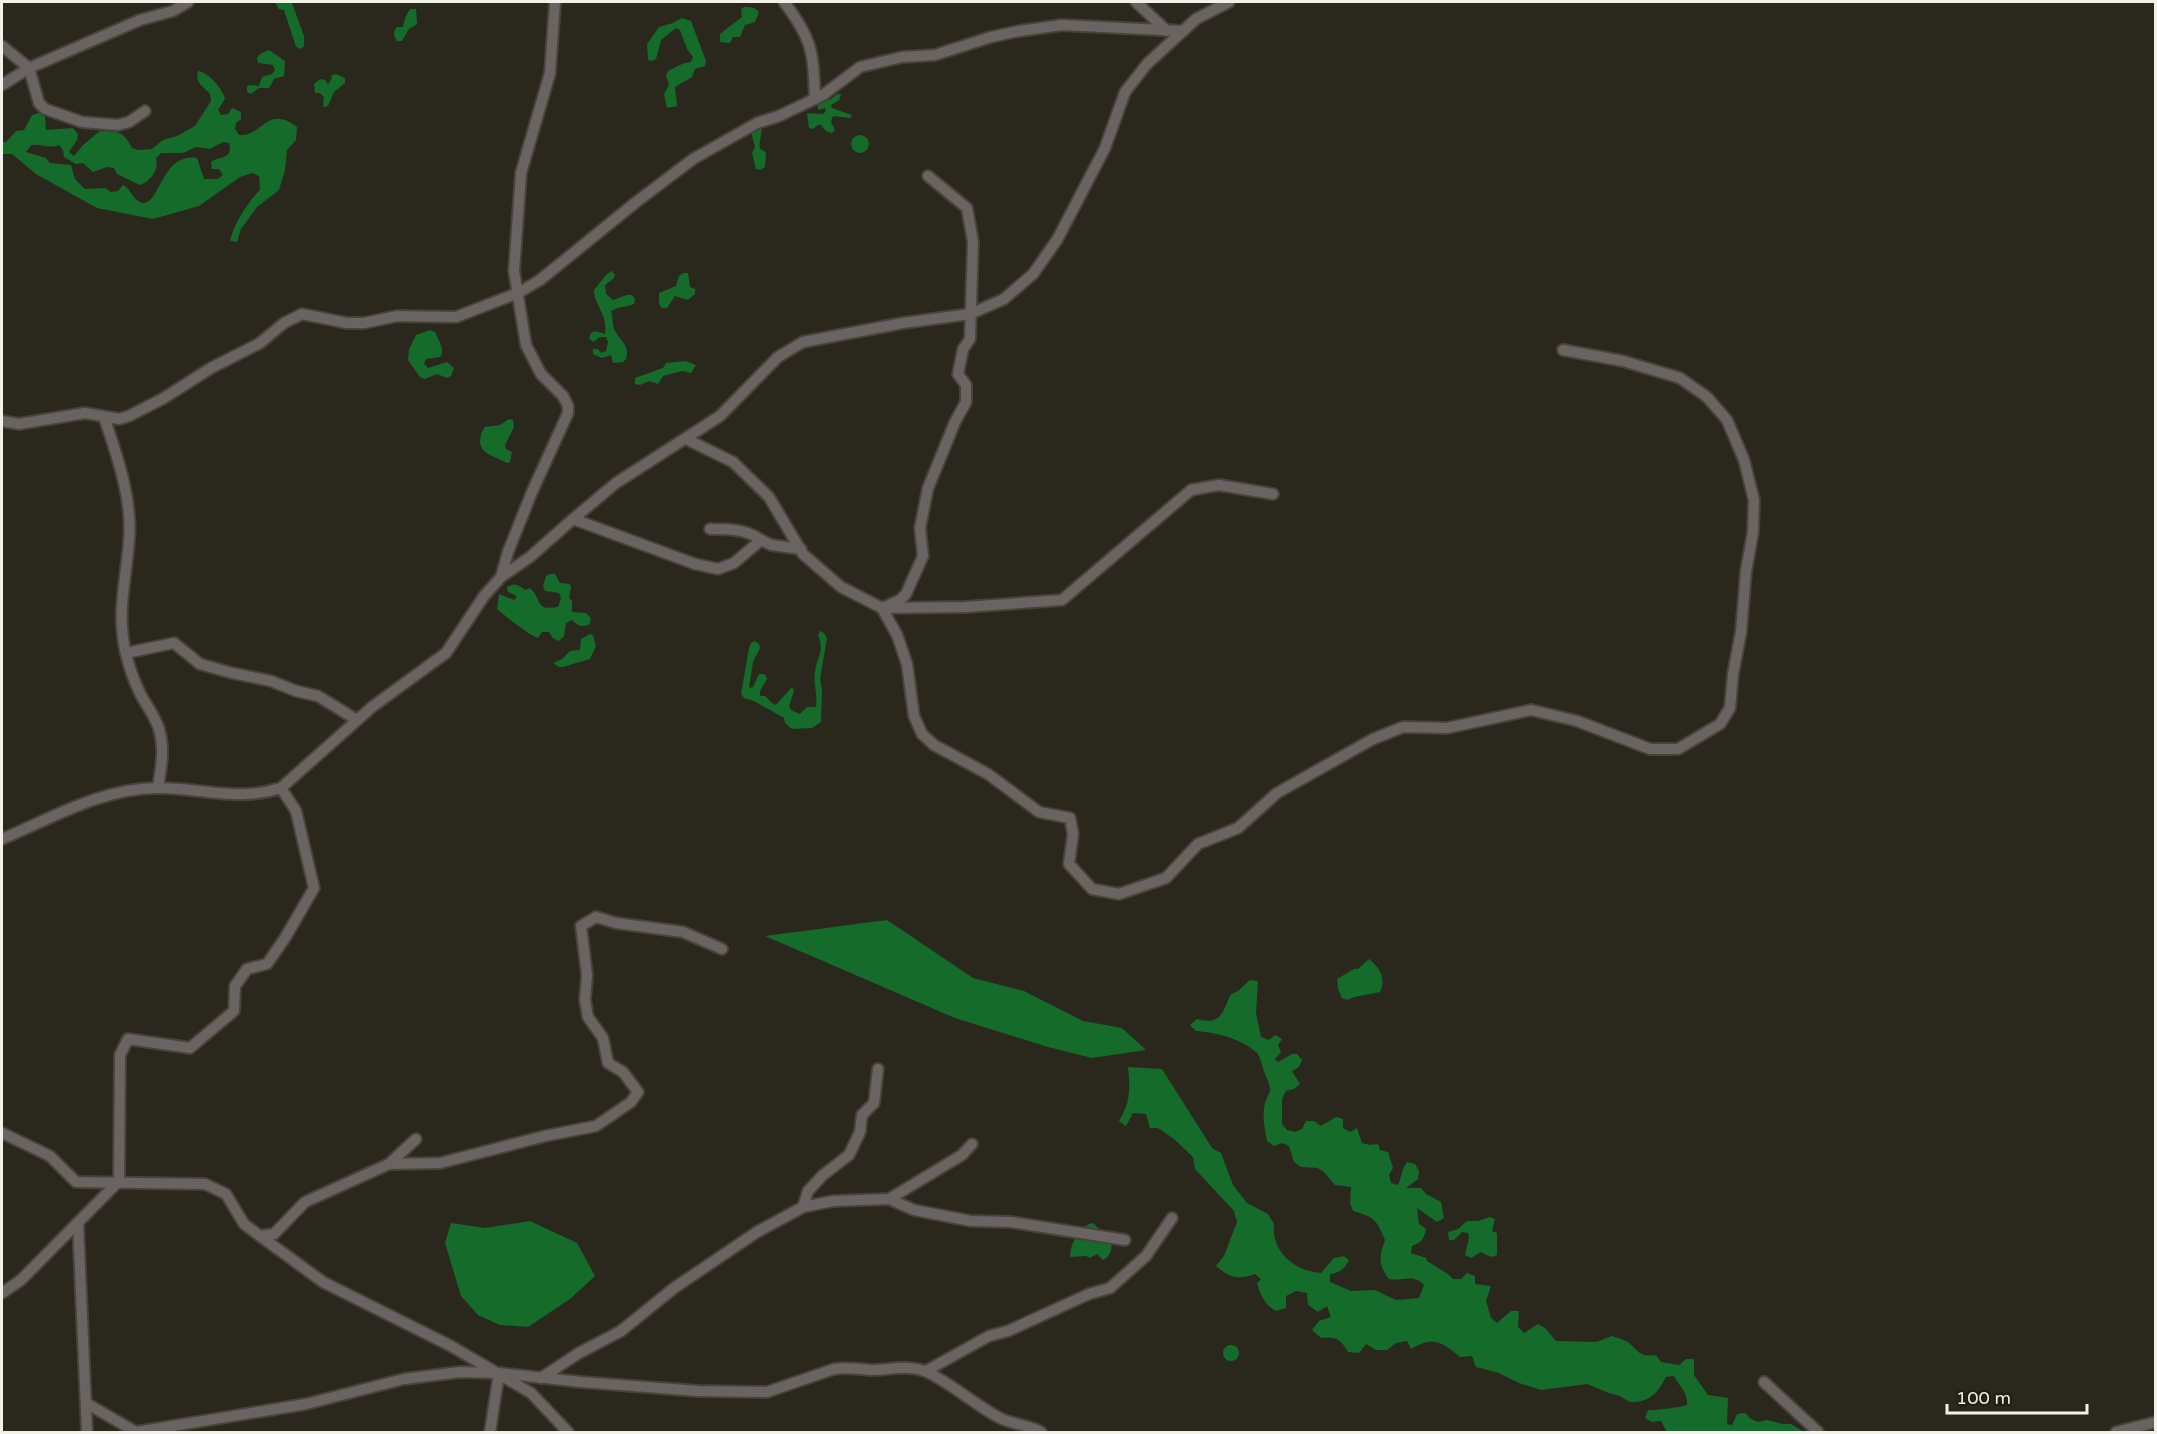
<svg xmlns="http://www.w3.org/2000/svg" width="2157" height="1434" viewBox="0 0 2157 1434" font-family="'Varela Round',sans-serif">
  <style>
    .forest { fill: #146b2a; fill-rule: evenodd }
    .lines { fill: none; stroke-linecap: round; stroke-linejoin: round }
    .minor-casing { stroke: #46443a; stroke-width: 14 }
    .minor { stroke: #696362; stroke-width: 10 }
  </style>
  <rect width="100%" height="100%" fill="#2a281d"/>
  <g class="forest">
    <path d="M275,2H291L292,3L304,36V46L301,49L296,47L284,10L279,9Z"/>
    <path d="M744,7C750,7 755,7 759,12L755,22L745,25L740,37H733L730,43L720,42V34L742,17L741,9Z"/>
    <path d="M410,9H416L417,24L409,29L402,41H397C393,35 393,32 397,27H403L405,18Z"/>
    <path d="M682,18L691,21L706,61L705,66L695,69L692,77L675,87L677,106L667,108L664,94L669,85L666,75L668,71L682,64L691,62L693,57L687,49L680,30L676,28L661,40L656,59L652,61L648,60L647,44L659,27L673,23Z"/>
    <path d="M269,50L285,61L284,76L274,79L269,88H259L251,94L247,92V87L249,85L259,86L262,77L272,74L275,70L273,65L258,63L257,58L260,54Z"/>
    <path d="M198,71C208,72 223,89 225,99L218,110L221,115L228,114L232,108L241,112V119L236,123L235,129L239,135C263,137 266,104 297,127L296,140L287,150L285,170L279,190L257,207L241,229L237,242L230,241C233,225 248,202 260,190L259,176L253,173L240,177L199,206L153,219L97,208L36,174L12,154H2V142H6L16,131L24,130L32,115L39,113L45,117L46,130L73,128L78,134L77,140L69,152L74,156L83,145L100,131C118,132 123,130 132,148L138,150L152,149L163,140L177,136L195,126L211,101L210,94L200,84L197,78ZM223,142L229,143C234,159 220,156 211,162L212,169H219L223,175L218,179H204L197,158C162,152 160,204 143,203C134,202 131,189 123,185L118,191L111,192L105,188L85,189L75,179L71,165L50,163L46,158L26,152L31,145C42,144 48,149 59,145L63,150L64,157L76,164L83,163L93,172L107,167L114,168L117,174L140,185C151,181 159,170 156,158L161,153H183L196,147L210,149Z"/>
    <path d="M336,74L345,78V83L334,92L328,106L323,107L324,97L320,93H315L314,84L320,79L325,80L328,84L331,80L332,75Z"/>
    <path d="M837,94H841C840,102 837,101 831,105L832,108L852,115L850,118L833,116L831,122L835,130L832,133L826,131L821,125H818L813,129L809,128L807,113L823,114L826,111L825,108L818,110V103L831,99Z"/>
    <path d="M760,125C764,132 758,141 760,149L766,152L765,167L760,170L756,169L752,153L755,147L751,132Z"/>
    <circle cx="860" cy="144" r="9"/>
    <path d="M612,271L615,275L613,279L605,285L606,294L613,300L627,295H632L635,299L634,304C627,307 619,306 611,311C613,317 612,325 615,331C621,342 630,345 626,359L623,362L613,363L611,355L602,358L593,354V349H598L601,353L606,351L608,342L606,337H600L593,342L589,338L591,333L595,331L605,334C608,314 594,305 594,290L607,274Z"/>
    <path d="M683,273H688L690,287L695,289V294L688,300L675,296L667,308H662L659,304V293L676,286L679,276Z"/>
    <path d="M430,330L435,332C438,340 446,350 440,357L426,359L424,364L428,368L447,362L454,368L451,376L447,378L437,374L425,379L420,377L408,360L409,349L416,335Z"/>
    <path d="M686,361L696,365L691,373L682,371L663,376L658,384L649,381L640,385L635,384V378L663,368L666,363Z"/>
    <path d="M509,419L513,420L514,427L505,445L506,449L512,452L510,462L507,463C496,457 480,454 480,441C481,435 481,432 485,427L500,425Z"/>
    <path d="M550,574H555L560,583L570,584L571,588L569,598L572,601V612L586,613L591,618L590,624C582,628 578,626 572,620L566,623L564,636L559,641L553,638L549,632H542L538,638C530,636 505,616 497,609L499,594L514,600L517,596L508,592L507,587C514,583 519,585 525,590L530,588C543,600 534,611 558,607L561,598L559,593L545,591L543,586L546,576Z"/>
    <path d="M820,631L824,633L827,638L820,679L822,690L821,722L812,728L792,729L785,723L784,718L754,701L744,698L741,694L749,648L751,643L755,641L759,644L760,648L753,662L749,688L753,687L759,674H764L767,678C765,685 759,688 760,696H765L772,703L776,705L792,687L794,691L789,706L791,710L800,714L807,707H816C818,695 813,684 815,672C817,656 825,652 818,635Z"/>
    <path d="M590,634L593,635L596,646L590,659L563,667H559L553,663L562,659L570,651L580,650L581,639Z"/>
    <path d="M887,920L973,978L1024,991L1083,1021L1122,1028L1146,1050L1092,1058L1048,1047L955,1018L765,936Z"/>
    <path d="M1369,959C1379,967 1387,979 1380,992C1368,995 1358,995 1347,1000L1342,998L1338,989L1337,979L1354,969H1358Z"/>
    <path d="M1250,980L1258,981L1256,1013L1261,1037L1269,1040L1275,1035L1282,1039L1278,1045L1281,1052L1275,1059L1278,1062L1292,1054H1297L1302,1060L1299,1067L1292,1071L1300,1084L1294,1089L1286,1091L1282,1099V1124L1287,1130L1295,1132L1302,1129L1306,1121H1314L1321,1126L1336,1117L1343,1119V1128L1350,1132L1357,1128L1362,1143L1370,1145L1378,1144L1380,1150L1388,1152L1393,1168L1389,1175L1391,1183L1398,1185C1402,1177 1401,1170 1407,1162L1415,1164L1419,1171L1418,1179L1406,1188H1421L1426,1194L1441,1202L1444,1218L1437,1222L1417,1208L1419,1224L1426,1229C1424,1239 1421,1243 1412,1246L1411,1253L1426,1258L1427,1261L1448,1274L1453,1279H1461L1467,1273L1475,1276V1284L1491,1286L1486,1301L1491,1318L1497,1323L1511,1311H1519L1518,1327L1524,1333L1538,1324L1545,1328L1556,1341L1596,1342L1612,1336C1617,1338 1622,1339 1626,1341C1639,1349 1637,1358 1656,1355L1661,1362L1679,1365L1686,1359H1694V1375L1708,1395L1728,1398L1727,1424L1732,1425L1737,1414L1745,1413L1751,1419L1758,1422L1767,1420L1783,1424H1791L1804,1432H1667L1661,1421L1652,1422L1645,1418L1648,1410C1654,1411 1682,1407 1687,1405C1688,1391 1679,1387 1674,1376L1666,1377C1658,1393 1649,1403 1630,1402L1620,1396L1609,1393L1587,1384L1541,1390L1519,1383L1499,1373L1476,1367L1472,1356L1460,1357C1442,1342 1433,1336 1411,1349L1407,1341L1396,1343L1387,1350H1376L1366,1344L1359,1353L1348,1352C1341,1339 1335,1336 1321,1338L1312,1330L1319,1321L1331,1317L1327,1306L1318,1312L1308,1305L1307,1293L1296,1291L1286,1296V1308L1276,1311C1264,1304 1261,1296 1257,1283L1261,1279L1255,1274C1238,1280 1230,1278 1216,1266L1224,1256L1237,1222L1234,1211L1195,1169L1193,1157L1174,1139L1158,1128H1150L1146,1114L1133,1113L1126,1126L1119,1121C1131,1101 1130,1089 1128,1067L1162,1069L1212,1148L1221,1153L1233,1185L1247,1203L1268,1214L1274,1224C1271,1252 1295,1271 1321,1273L1334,1258L1344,1256L1349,1260C1345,1269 1339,1273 1330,1274V1282L1351,1291L1375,1290L1396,1300L1419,1298L1424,1285C1414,1273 1401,1282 1389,1279C1378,1265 1379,1256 1385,1240C1377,1220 1374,1217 1353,1211L1350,1203L1351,1187L1335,1185L1324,1172L1318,1168L1301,1167L1294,1162L1289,1146L1282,1143L1274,1146L1267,1141C1265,1129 1261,1113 1266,1100C1267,1096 1269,1095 1270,1091C1271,1086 1267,1079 1265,1074C1262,1067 1261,1057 1256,1052C1242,1039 1215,1032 1196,1031L1190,1025L1197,1019C1222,1026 1222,1012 1231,994L1238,991Z"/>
    <path d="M1490,1217L1495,1219L1492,1231L1497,1233V1255L1491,1257L1481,1252L1471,1258L1465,1255L1469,1238L1468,1233L1462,1232L1454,1240H1449L1448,1232L1458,1229L1467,1221H1478Z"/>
    <path d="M530,1221L577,1243L595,1276L570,1299L528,1327L500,1325L478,1315L461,1296L445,1243L451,1223L485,1228Z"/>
    <path d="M1093,1223L1099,1229L1098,1234L1111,1243C1113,1250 1109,1257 1103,1260L1097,1254L1090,1258L1086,1256L1070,1257C1070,1244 1080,1225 1093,1223Z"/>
    <circle cx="1231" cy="1353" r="8"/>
  </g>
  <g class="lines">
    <defs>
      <g id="minor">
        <path d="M784,2C813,40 813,52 815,99"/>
        <path d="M1136,2L1167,31"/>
        <path d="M2,46L29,68L39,103L45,109L82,122L118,125L129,122L145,111"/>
        <path d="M2,85L29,68L140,20L173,11L188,2"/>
        <path d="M928,176L967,208L973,242L970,339L963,349L958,374L966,385V402L955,422L928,488L920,528L923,556L906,594L900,600L882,608L897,635L907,664L914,716L922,734L934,745L988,774L1039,812L1070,818L1073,834L1069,864L1092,889L1119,894L1166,878L1198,844L1238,828L1277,793L1373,739L1403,727L1447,728L1531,710L1577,721L1650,749H1678L1720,724L1730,708L1733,674L1741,632L1746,571L1753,532L1754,500L1744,460L1727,420L1707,397L1680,378L1623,361L1563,350"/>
        <path d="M104,417C117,455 133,501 129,541C126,581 116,613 126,654C129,666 133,678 138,689C144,703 155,715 159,729C165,749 161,768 158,788"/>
        <path d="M2,421L19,424L85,413L119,419L129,416L164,398L211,368L260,343L284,323L302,314L347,323H364L397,316L456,317L518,293L540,280L635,203L693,159L757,123L779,116L823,95L860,67L902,57L935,55L991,37L1019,31L1062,25L1183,31"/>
        <path d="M686,439L733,462L769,497L803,554L841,587L882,608L965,607L1062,600L1191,490L1219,485L1273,494"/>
        <path d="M573,519L695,564L718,569L734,563L761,540L771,545L801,549"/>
        <path d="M710,529C727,529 747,529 761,540"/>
        <path d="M501,577L508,552L532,492L568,413V406L563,396L541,374L526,345L514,271L521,173L550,73L555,2"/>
        <path d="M126,653L174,643L200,664L232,673L271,681L296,691L318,696L357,720"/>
        <path d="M2,839C52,818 102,788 158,788C202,788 238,802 281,788L372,707L446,653L484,596L501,577L530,557L573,519L616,483L720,416L778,357L803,342L903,323L970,314L1004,299L1033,274L1057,240L1105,148L1125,92L1147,64L1196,19L1229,2"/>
        <path d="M2,1133L50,1156L76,1182L205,1184L226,1194L244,1224L260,1236L274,1234L305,1202L389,1164L416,1139"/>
        <path d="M389,1164L440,1163L545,1136L596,1126L631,1102L638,1092L623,1072L608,1063L603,1038L588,1017L585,1000L587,975L581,926L596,917L616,923L683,932L722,949"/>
        <path d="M889,1199L914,1210L971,1221L1011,1222L1125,1240"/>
        <path d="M803,1207L808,1191L823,1175L849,1155L860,1132L862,1115L874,1103L878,1069"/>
        <path d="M78,1223L87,1432"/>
        <path d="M260,1236L323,1282L451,1346L531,1393L568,1432"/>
        <path d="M2,1293L21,1280L119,1181L120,1055L128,1039L190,1048L234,1011L235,986L247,969L267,964L285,938L314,888L296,811L281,788"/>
        <path d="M926,1371L989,1336L1008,1331L1089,1294L1110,1288L1146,1256L1172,1218"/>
        <path d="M541,1378L579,1353L621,1331L674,1288L757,1232L803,1207L833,1201L889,1199L962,1155L972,1144"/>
        <path d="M1764,1382L1818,1432"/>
        <path d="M86,1403L136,1432L306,1404L404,1379L460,1372L499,1373L581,1382L698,1391L767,1392L834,1369C847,1367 859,1369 871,1370C889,1370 910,1364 927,1372C952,1384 974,1404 998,1417C1012,1425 1027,1424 1041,1432"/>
        <path d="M490,1432L499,1373"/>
        <path d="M2116,1432L2156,1422"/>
      </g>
    </defs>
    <use href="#minor" class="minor-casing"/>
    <use href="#minor" class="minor"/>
  </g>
  <rect width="2157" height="1434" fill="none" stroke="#f1f0e9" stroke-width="6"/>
  <path d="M1947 1404v9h140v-9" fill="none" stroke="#f1f0e9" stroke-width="3"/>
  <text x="1956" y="1404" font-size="18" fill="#f1f0e9" stroke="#201e14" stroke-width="4.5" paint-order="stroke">100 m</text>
</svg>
